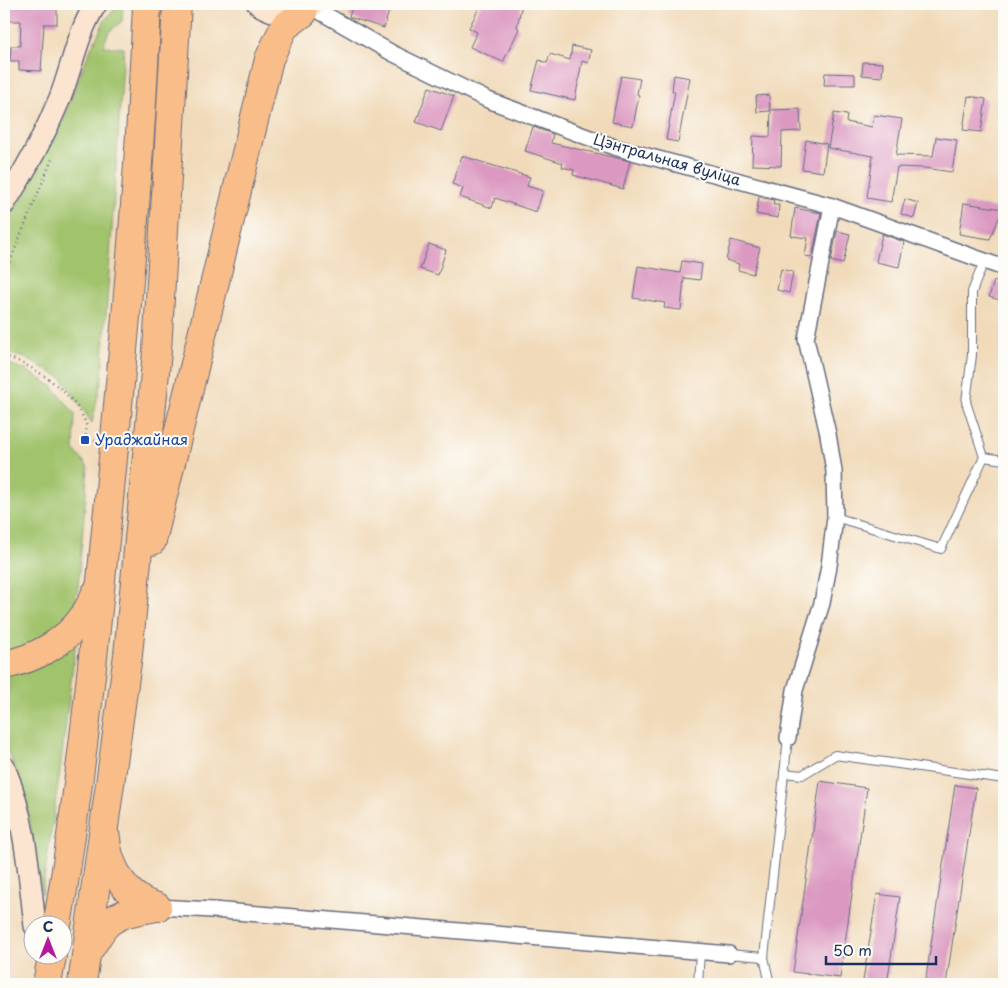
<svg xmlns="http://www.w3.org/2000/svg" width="1008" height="988" viewBox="0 0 1008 988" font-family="'Playpen Sans',sans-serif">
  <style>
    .built { fill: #f7d0ce }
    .green { fill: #a1c36c; stroke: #5e7965 }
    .building { fill: #db99c1 }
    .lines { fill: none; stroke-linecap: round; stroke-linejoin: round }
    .lane-casing { stroke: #666b7e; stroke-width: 10 }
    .street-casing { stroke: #666b7e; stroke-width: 18 }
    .secondary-casing { stroke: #666b7e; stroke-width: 24 }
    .highway-casing { stroke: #666b7e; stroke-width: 30 }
    .path { stroke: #666b7e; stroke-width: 2.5; stroke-dasharray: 1 4; stroke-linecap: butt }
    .lane { stroke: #fff; stroke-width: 8 }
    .street { stroke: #fff; stroke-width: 15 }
    .secondary { stroke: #fce5d0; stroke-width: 21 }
    .highway { stroke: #f8bd89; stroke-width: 28 }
    .transit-dot { fill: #1a4fb4; stroke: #fdfcf7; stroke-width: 2 }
    .labels { text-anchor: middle; stroke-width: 4; stroke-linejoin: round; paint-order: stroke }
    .street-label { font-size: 15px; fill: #1b2f5e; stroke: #fdfcf7 }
    .transit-label { font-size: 15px; fill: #164399; stroke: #fdfcf7; text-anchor: start }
  </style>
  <rect width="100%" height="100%" fill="#fdfcf7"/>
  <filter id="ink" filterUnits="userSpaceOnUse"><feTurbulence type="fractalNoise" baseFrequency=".02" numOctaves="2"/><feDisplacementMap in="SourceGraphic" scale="10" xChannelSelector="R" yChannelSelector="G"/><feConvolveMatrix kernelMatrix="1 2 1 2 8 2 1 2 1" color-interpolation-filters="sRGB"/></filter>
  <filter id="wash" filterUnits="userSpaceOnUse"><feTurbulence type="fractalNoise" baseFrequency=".0096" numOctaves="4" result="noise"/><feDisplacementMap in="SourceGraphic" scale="20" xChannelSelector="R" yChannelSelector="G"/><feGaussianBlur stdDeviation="1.12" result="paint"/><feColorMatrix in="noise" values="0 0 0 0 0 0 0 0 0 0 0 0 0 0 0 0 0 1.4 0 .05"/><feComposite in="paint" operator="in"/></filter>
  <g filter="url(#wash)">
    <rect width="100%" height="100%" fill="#f1daba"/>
    <path class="built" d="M4,885L11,984H4Z"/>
    <g class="green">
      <path d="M123,4L122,21L109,32L103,46L124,48L102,377L92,423L62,378L25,358L4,352V224L22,198L63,120L87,57L105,20L116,8Z"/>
      <path d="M4,362L26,370L52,386L75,414L74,450L88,467L78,587L74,607L53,630L26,649L4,652Z"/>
      <path d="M76,640L60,771L42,894L25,795L4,741V704L9,692V673Z"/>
    </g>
    <g id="blocks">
      <g class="building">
        <path d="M8,4H57V24H44L41,71L19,70V61H10L11,46H20L21,21H7Z"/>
        <path d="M353,4H391L384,28L349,17Z"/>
        <path d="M481,4H522L517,27L519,29L503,62L470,47L477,32L469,28Z"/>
        <path d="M572,46L591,50L588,63L582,61L575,100L531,90L539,60L547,63L550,54L570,60Z"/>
        <path d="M863,62L883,63L882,77L862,75Z"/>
        <path d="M825,73L855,74V85H824Z"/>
        <path d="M674,75L690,78L678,142L666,140L675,91H672Z"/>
        <path d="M621,76L640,79L637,94L639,95L633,126L612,122Z"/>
        <path d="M429,87L454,96L441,131L416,122Z"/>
        <path d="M769,95L770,111L757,112L756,96Z"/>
        <path d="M968,96L986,99L981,132L963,130Z"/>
        <path d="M800,109L801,131L782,132L781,166L752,165L753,136L770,137L771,110Z"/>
        <path d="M834,113L847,115L846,122L872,127L874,115L902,119L896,155L933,156L936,137L957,140L952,172L924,168L897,167L891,202L867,198L873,156L828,148Z"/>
        <path d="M533,127L553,134L551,143L630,161L623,189L573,175L574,170L562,167L563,163L525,151Z"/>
        <path d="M806,140L827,144L823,172L802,169Z"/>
        <path d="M462,156L530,177L527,186L543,191L536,212L495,198L492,208L460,197L463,188L452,184Z"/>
        <path d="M759,197L774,200L773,205H779L778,218L756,214Z"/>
        <path d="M905,199L918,203L914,218L901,214Z"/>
        <path d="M964,203L1003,209L990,239L959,234Z"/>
        <path d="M795,208L821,213L812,257L805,256L808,238L791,236Z"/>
        <path d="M837,231L850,234L843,264L831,261Z"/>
        <path d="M882,234L904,242L899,267L876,262Z"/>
        <path d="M731,240L760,248L753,274L738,270L739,264L726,260Z"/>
        <path d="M429,244L446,250L438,275L420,269Z"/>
        <path d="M682,261L702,264L700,280L684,278L681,310L664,308L665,303L633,298L638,266L680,273Z"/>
        <path d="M781,269L793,272L789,293L777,290Z"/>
        <path d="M994,281L1004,284V301L989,297Z"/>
        <path d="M820,781L867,788L840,978L793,972Z"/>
        <path d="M955,785L976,788L946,984H925Z"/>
        <path d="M877,894L900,897L887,984L863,981Z"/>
      </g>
    </g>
  </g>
  <g filter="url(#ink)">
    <use href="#blocks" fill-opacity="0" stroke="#666b7e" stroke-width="1"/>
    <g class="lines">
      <defs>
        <g id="lane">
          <path d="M984,457L966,402L972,355V292L984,261"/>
          <path d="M835,517L941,549L984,457L1004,460"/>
          <path d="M784,773L802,775L835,755L1004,779"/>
          <path d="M729,954L764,957"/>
          <path d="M698,984L700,952"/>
          <path d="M774,984L769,980L764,957L788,738"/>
        </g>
        <g id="street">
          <path d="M312,7L392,53L488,100L614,147L832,206L1004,268"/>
          <path d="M788,738L795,690L822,603L829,566L835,517L834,471L828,434L806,339L832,206"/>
          <path d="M157,907L213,910L729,954"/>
        </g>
        <g id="secondary">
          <path d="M258,4C274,14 300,20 314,4"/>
          <path d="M4,204C24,173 46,132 60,98C72,67 78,31 96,4"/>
          <path d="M4,767C25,817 29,872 35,926"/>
        </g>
        <g id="highway">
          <path d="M152,541L269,59L284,27L303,13"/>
          <path d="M4,665C34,659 65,643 83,617C88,610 92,601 96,593"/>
          <path d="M106,838C107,860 120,887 139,899C144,903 151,905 157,907"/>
          <path d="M57,926C81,785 95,642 109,500C125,335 140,170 147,4"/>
          <path d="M88,951C94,943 100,931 107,924C120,912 139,910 157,907"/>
          <path d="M47,984L52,956"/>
          <path d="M82,984L128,655L157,351L177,4"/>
        </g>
      </defs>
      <use href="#lane" class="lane-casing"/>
      <use href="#street" class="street-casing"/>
      <use href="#secondary" class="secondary-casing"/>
      <use href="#highway" class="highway-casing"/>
      <g class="path">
        <path d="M4,276L52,159"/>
        <path d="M4,356C34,365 75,393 86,424C87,429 86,435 85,440L95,441"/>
      </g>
      <use href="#lane" class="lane"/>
      <use href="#street" class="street"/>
      <use href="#secondary" class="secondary"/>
      <use href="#highway" class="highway"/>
    </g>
  </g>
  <rect class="transit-dot" x="80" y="435" width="10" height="10" rx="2.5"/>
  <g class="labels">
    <g class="street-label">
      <text transform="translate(667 160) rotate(16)" y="5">Цэнтральная вуліца</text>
    </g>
    <g class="transit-label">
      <text x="95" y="445">Ураджайная</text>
    </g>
  </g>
  <rect width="1008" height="988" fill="none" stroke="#fdfcf7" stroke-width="20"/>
  <g transform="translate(48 940)"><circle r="24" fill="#fdfcf7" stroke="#a3aaba"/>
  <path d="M0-4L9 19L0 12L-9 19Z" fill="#b5179e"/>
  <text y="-8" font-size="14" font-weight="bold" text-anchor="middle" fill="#1b2f5e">С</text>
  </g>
  <path d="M826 956v8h110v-8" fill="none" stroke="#1b2f5e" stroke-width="2.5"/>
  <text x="833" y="956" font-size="15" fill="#1b2f5e" stroke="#fdfcf7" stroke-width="4" paint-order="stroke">50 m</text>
</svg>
